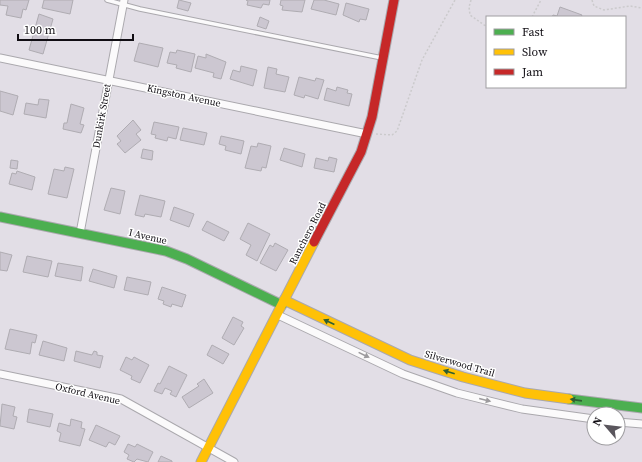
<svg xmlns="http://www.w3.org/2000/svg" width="642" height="462" viewBox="0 0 642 462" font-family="'Source Serif 4',serif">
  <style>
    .building { fill: #ccc7d1; stroke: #afacb2 }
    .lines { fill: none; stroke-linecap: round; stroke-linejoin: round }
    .lane-casing { stroke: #aaa8ad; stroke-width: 5.5 }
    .street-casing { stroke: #aaa8ad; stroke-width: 9 }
    .fast-casing { stroke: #aaa8ad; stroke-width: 11 }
    .slow-casing { stroke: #aaa8ad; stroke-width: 11 }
    .jam-casing { stroke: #aaa8ad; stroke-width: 11 }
    .path { stroke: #cbcacc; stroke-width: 1.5; stroke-dasharray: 2 2; stroke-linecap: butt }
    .lane { stroke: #fbfafb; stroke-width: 3.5 }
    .street { stroke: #fbfafb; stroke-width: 7 }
    .fast { stroke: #4caf50; stroke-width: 9 }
    .slow { stroke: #ffc107; stroke-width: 9 }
    .jam { stroke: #c62828; stroke-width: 9 }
    .oneway { fill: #2e5e32 }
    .oneway2 { fill: #9d9b9e }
    .labels { text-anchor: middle; stroke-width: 3; stroke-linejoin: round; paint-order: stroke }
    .street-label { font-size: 10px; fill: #100d13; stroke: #fff }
  </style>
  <rect width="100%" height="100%" fill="#e2dee6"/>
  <g class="building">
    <path d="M0,0H29L26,10L23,9L21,18L6,15L8,6L0,5Z"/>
    <path d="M44,0H73L70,14L42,8Z"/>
    <path d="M179,0L191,3L188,11L177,8Z"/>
    <path d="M246,0H270L269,5L263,4L261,8L247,5L248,1Z"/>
    <path d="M281,0H305L302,12L282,10L283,6L280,5Z"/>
    <path d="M314,0H324L339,4L336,15L311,9Z"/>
    <path d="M346,3L369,9L366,20L360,19L359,22L343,15Z"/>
    <path d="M560,7L582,15L581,17H552L553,15L557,16Z"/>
    <path d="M39,14L53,19L43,54L29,50Z"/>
    <path d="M260,17L269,21L266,29L257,26Z"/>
    <path d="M139,43L163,48L158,67L134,61Z"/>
    <path d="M177,50L195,54L191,72L176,68L177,65L167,63L170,52L176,53Z"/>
    <path d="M206,54L226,62L221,79L213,77L214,73L195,68L198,56L206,58Z"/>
    <path d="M241,66L257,70L253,86L230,79L233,70L240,72Z"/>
    <path d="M268,67L277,69L276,74L289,77L285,92L264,88Z"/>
    <path d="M299,77L315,81L316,78L324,80L318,99L305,95L304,98L294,95Z"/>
    <path d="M337,87L348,90L347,93L352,94L349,106L324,100L327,88L336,91Z"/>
    <path d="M0,91L18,96L13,115L0,111Z"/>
    <path d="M39,99L49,100L46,118L24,114L26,103L38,105Z"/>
    <path d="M71,104L84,108L80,124L84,125L81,133L63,129L64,123H67Z"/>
    <path d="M133,120L141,130L136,134L141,140L125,153L117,144L121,141L117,136Z"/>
    <path d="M154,122L179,127L176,139L168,137L167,141L155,138L156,135L151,134Z"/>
    <path d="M183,128L207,133L204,145L180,140Z"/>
    <path d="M221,136L244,141L241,154L225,150L226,146L219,144Z"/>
    <path d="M258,143L271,146L266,168L262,167L261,171L245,168L251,146L257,147Z"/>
    <path d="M284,148L305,154L302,167L280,160Z"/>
    <path d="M143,149L153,151L152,160L141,158Z"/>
    <path d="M329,157L337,159L334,172L314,168L316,158L328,161Z"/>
    <path d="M11,160L18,161L17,169L10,168Z"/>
    <path d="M65,167L74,169L67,198L48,194L54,169L64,171Z"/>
    <path d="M17,171L35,177L32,190L9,184L12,173L16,174Z"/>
    <path d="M111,188L125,191L120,214L104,210Z"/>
    <path d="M140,195L165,201L161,217L145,214L144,217L135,215Z"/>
    <path d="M174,207L194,214L189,227L170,220Z"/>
    <path d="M207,221L229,232L224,241L202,230Z"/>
    <path d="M248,223L270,234L257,261L246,255L251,245L240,239Z"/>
    <path d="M275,243L288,250L276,271L260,263L270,245L273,247Z"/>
    <path d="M0,252L12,255L7,271L0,270Z"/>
    <path d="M27,256L52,261L48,277L23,272Z"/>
    <path d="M58,263L83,267L81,281L55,276Z"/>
    <path d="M93,269L117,276L114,288L89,281Z"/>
    <path d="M127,277L151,282L148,295L124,290Z"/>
    <path d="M162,287L186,295L182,307L172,304L171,307L163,304L164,301L158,299Z"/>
    <path d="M233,317L243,322L241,326L244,328L234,345L222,338Z"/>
    <path d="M10,329L37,335L35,343L32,342L30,354L5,349Z"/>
    <path d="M43,341L67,348L64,361L39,355Z"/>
    <path d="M212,345L229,354L223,364L207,355Z"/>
    <path d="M76,351L92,355L94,351L97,352V355L103,356L100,368L74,361Z"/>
    <path d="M126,357L132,360L134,357L149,365L140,383L131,379L132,376L120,370Z"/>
    <path d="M169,366L187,375L176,397L170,394L172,391L165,388L162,394L154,391L158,383L160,384Z"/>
    <path d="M204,379L213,393L189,408L182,397L199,386L197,384Z"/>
    <path d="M2,404L15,407L13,416L17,417L14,429L0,426Z"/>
    <path d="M29,409L53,414L50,427L27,422Z"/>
    <path d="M71,419L82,422L81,428L85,429L80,446L59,441L61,433L57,431L59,423L70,426Z"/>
    <path d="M96,425L120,436L115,445L109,442L106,447L89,440Z"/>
    <path d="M128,444L135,447L137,444L153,452L148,462L137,459L134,462L127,459L129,455L124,452Z"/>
    <path d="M161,456L172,461V462H158Z"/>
  </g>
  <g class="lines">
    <defs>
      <path id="lane" d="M107,0L140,9L382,58"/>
      <g id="street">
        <path d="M0,58L367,134"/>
        <path d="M80,233L124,0"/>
        <path d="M278,315L403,374L457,393L522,409L594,419"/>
        <path d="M0,374L121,399L234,462"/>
        <path d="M618,422L642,424"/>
      </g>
      <g id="fast">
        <path d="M0,217L166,251L187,259L282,305"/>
        <path d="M569,399L642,408"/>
      </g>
      <g id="slow">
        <path d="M284,300L410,360L463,377L525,393L569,399"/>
        <path d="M201,462L314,242"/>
      </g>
      <path id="jam" d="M314,242L361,152L372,117L394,0"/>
    </defs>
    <use href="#lane" class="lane-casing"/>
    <use href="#street" class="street-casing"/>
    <use href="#fast" class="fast-casing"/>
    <use href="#slow" class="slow-casing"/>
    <use href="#jam" class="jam-casing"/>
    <g class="path">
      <path d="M471,0L469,7L470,15L487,27"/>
      <path d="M592,0L594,6L604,10L630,6L642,8"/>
      <path d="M532,17L541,0"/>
      <path d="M376,134L392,135L397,131L422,60L455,0"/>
    </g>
    <use href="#lane" class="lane"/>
    <use href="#street" class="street"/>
    <use href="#fast" class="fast"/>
    <use href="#slow" class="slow"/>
    <use href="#jam" class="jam"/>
  </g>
  <defs><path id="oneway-solid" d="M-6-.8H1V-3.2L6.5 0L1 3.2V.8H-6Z"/></defs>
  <g class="oneway">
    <use href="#oneway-solid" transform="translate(329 322) rotate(-155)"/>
    <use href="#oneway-solid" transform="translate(449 372) rotate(-162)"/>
    <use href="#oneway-solid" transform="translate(576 400) rotate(-172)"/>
  </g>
  <g class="oneway2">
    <use href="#oneway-solid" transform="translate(364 355) rotate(26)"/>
    <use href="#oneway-solid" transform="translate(485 400) rotate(14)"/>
  </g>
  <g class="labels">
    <g class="street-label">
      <text transform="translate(184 95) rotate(12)" y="4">Kingston Avenue</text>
      <text transform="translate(101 116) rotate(-80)" y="4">Dunkirk Street</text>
      <text transform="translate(307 233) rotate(-63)" y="4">Ranchero Road</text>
      <text transform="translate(148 236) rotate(13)" y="4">I Avenue</text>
      <text transform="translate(460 363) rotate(16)" y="4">Silverwood Trail</text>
      <text transform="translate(88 393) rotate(13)" y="4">Oxford Avenue</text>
    </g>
  </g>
  <rect x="486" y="16" width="140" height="72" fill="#ffffff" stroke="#9f9ea1"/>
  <rect x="494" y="29" width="20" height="6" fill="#4caf50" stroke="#9f9ea1"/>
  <text x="522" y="36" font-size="12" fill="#100d13">Fast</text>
  <rect x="494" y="49" width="20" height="6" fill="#ffc107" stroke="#9f9ea1"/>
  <text x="522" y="56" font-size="12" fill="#100d13">Slow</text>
  <rect x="494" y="69" width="20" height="6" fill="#c62828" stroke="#9f9ea1"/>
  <text x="522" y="76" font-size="12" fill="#100d13">Jam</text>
  <g transform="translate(606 426) rotate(298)"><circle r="19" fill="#ffffff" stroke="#9f9ea1"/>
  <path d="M0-3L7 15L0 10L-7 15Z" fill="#5a565d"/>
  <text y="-6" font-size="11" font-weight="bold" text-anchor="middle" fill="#100d13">N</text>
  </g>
  <path d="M18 34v6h115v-6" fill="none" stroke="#100d13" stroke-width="2"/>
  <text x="24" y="34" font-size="12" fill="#100d13" stroke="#ffffff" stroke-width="3" paint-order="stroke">100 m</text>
</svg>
